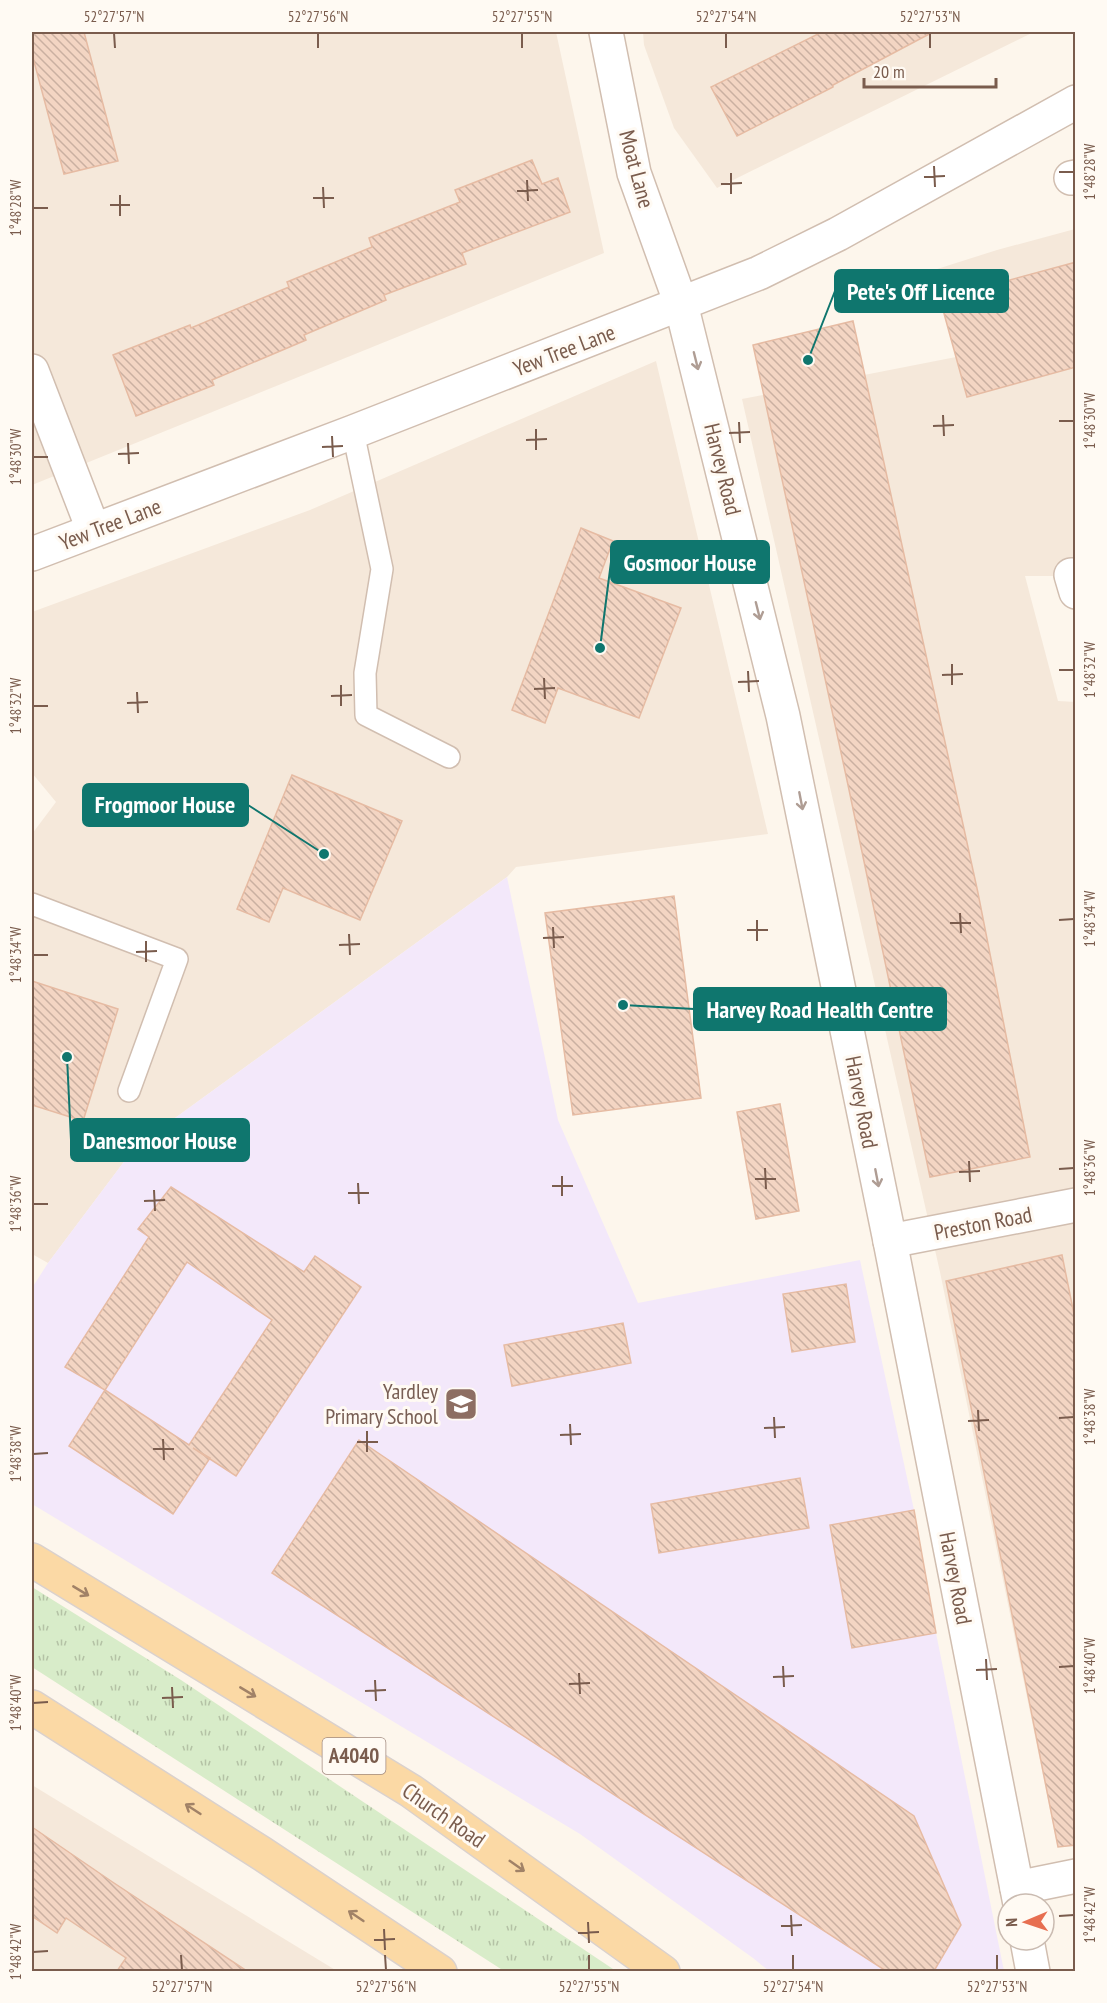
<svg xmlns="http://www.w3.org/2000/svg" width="1107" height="2003" viewBox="0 0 1107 2003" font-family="'PT Sans Narrow',sans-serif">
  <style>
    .residential { fill: #f5e8da }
    .education { fill: #f3e8fa }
    .grass { fill: url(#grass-tufts) }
    .building { fill: url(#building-back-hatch); stroke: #e6bba3; stroke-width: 1.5; fill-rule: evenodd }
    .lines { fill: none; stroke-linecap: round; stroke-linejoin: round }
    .service-casing { stroke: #d1beb0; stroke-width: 24 }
    .minor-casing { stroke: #d1beb0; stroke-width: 36 }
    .tertiary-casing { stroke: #d1beb0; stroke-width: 36 }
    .primary-casing { stroke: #dad1cd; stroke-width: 36 }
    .service { stroke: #fff; stroke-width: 21 }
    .minor { stroke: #fff; stroke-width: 33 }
    .tertiary { stroke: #fff; stroke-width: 33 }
    .primary { stroke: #fbd9a5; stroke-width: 33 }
    .oneway { stroke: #af9d94 }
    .oneway2 { stroke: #a18267 }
    .ticks { fill: none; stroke: #7a5c4d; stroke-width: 2 }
    .labels { text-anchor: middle; stroke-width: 6; stroke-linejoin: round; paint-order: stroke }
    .shield { fill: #fffaf3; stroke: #a28b7f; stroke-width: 1.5 }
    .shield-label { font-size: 21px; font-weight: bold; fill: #7a5c4d }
    .street-label { font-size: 22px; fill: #7a5c4d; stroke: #fffaf3 }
    .education-label { font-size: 22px; fill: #785e54; stroke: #fffaf3; text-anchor: end }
    .leader { fill: none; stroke: #0f766e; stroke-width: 2 }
    .callout-dot { fill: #0f766e; stroke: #fffaf3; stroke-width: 2 }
    .callout { fill: #0f766e; stroke: #0f766e; stroke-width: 2 }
    .callout-label { font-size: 24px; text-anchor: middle; font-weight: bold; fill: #fff }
    .neatline { fill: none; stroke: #7a5c4d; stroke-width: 2 }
    .ticks-label { font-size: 15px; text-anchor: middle; fill: #7a5c4d }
  </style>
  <defs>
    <pattern id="grass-tufts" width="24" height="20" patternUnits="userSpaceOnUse" patternTransform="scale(1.5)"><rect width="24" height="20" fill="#d8ecc9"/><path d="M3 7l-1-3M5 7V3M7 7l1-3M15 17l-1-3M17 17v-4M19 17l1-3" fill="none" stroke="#b4c2a5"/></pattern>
    <pattern id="building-back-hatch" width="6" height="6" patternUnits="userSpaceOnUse" patternTransform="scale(1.5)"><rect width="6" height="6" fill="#f3d5c3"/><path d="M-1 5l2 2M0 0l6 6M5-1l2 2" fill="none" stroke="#cab0a1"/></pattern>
  </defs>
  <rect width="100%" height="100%" fill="#fdf6ec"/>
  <g class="residential">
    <path d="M32,32H556L604,253L32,485Z"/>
    <path d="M643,32H1034L717,188L674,128L644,45Z"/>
    <path d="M1075,229V576H1025L1058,701L1076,702L1075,1835L1056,1839L940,1272L742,399L956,357L934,270L997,250Z"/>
    <path d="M656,361L768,834L516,867L507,877L135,1147L48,1263L32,1254V834L56,802L32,773V612L310,510Z"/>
    <path d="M32,1785L337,1971H32Z"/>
  </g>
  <path class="education" d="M507,877L558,1120L638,1303L860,1260L914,1510L936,1633L1004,1971H769L753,1958L580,1834L32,1504V1288L48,1263L135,1147Z"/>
  <path class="grass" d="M32,1587L181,1680L616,1971H504L32,1667Z"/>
  <g class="building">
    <path d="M32,32H84L118,161L64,174L32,54Z"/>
    <path d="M822,32H933L833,85V87L737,136L711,87Z"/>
    <path d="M532,160L542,184L558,178L570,212L462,253L466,264L384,295L386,300L304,335L306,340L212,380L214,385L136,416L113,355L190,325L191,328L289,287L287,282L372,247L369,238L460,202L455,190Z"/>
    <path d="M1076,262V367L967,397L940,299Z"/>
    <path d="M853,321L978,893L1030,1157L930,1177L848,785L753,345Z"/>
    <path d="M581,528L613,541L599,578L681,608L639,718L558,688L545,723L512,710Z"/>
    <path d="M292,775L402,821L360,920L283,888L269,922L237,909Z"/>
    <path d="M674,896L701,1098L573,1115L545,913Z"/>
    <path d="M32,981L118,1009L83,1121L32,1105Z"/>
    <path d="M780,1104L799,1211L756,1219L737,1112Z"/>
    <path d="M171,1187L304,1272L315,1256L361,1287L236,1476L193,1448L210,1458L173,1514L69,1446L105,1390L65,1367L149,1237L138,1229ZM187,1262L272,1320L189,1445L105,1390Z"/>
    <path d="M1062,1255L1076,1324V1845L1058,1847L946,1281Z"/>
    <path d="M846,1284L855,1342L792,1352L783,1294Z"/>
    <path d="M623,1323L631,1363L512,1386L504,1345Z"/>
    <path d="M359,1440L914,1816L961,1925L934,1971H886L272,1573Z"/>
    <path d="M800,1478L809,1528L659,1553L651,1504Z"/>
    <path d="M914,1510L936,1633L852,1648L830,1525Z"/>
    <path d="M32,1827L111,1881L247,1971H117L126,1958L66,1918L57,1933L32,1916Z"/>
  </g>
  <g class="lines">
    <defs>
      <g id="service">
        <path d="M353,432L382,569L365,673L366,715L449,757"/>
        <path d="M32,904L177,959L129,1091"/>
      </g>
      <g id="minor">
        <path d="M606,32L634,173L681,304L783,716L890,1241L1020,1904"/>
        <path d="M1071,178L1076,177"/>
        <path d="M32,371L93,529"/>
        <path d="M1071,575L1076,592"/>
        <path d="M890,1241L1076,1205"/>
        <path d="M1017,1888L1076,1876"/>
        <path d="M1027,1940L1033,1972"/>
      </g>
      <path id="tertiary" d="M32,554L353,432L759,273L838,234L1076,102"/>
      <g id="primary">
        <path d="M32,1560L411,1791L663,1972"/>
        <path d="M32,1707L261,1853L440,1972"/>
      </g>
    </defs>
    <use href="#service" class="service-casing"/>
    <use href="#minor" class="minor-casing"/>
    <use href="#tertiary" class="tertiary-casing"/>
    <use href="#primary" class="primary-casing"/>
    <use href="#service" class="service"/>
    <use href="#minor" class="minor"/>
    <use href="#tertiary" class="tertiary"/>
    <use href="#primary" class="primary"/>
  </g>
  <defs><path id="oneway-shaft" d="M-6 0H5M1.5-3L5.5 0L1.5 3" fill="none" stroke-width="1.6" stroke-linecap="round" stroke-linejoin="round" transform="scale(1.5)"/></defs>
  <g class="oneway">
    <use href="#oneway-shaft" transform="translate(696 361) rotate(76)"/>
    <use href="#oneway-shaft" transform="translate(758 611) rotate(76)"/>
    <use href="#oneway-shaft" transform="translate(801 801) rotate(79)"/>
    <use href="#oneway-shaft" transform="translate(877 1178) rotate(79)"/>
  </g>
  <g class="oneway2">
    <use href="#oneway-shaft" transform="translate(81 1591) rotate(31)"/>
    <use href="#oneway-shaft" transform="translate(248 1692) rotate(31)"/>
    <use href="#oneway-shaft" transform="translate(193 1809) rotate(-147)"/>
    <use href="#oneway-shaft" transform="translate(517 1866) rotate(35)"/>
    <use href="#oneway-shaft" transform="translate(356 1916) rotate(-146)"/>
  </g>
  <path class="ticks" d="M114,33L115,48M318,33V48M522,33V48M726,33V48M930,33V48M934,166L935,187M1059,172H1074M731,173V194M924,177L945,176M527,180L528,201M721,184L742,183M323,187L324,208M517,191L538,190M120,195V216M313,198H334M110,205H130M33,208H48M943,415L944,436M1059,421H1074M739,422L740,443M933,426L954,425M536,429V450M729,433L750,432M332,436L333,457M526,440L547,439M128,443L129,464M322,447L343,446M118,454L139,453M33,457H48M952,664V685M1059,670H1074M748,671L749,692M942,675L963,674M544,678L545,699M738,682L759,681M341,685V706M534,689L555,688M137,692L138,713M331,696L352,695M127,703L148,702M33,706H48M960,913L961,933M757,920V941M1059,920L1074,919M950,923H971M553,927L554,948M747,930H768M349,934L350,955M543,938L564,937M146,941V962M339,945L360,944M136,952L157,951M33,955H48M969,1161L970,1182M765,1168L766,1189M1059,1169L1074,1168M959,1172L980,1171M562,1176V1196M755,1179H776M358,1183L359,1204M552,1186H573M154,1190L155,1211M348,1193H369M144,1201L165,1200M33,1204H48M978,1410L979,1431M774,1417L775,1438M1059,1418L1074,1417M968,1421L989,1420M570,1424L571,1445M764,1428L785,1427M367,1431V1452M560,1435L581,1434M163,1439L164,1460M357,1442H378M153,1449H174M33,1454L48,1453M986,1659L987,1680M783,1666L784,1687M1059,1667L1074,1666M976,1670L997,1669M579,1673L580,1694M773,1677L794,1676M375,1680L376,1701M569,1684L590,1683M172,1687L173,1708M365,1691L386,1690M162,1698L183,1697M33,1703L48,1702M791,1915L792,1936M1059,1916L1074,1915M588,1922L589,1943M781,1926L802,1925M384,1929L385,1950M578,1933L599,1932M374,1940L395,1939M33,1952L48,1951M181,1955L182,1970M385,1955L386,1970M589,1955V1970M793,1955V1970M997,1955V1970"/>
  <defs>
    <symbol id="school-square" viewBox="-11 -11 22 22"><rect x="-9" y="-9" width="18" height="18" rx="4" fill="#8d6e63" stroke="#fffaf3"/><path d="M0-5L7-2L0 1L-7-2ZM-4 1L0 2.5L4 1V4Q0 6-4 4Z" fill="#fff"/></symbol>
  </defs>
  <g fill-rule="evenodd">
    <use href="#school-square" x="442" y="1385" width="38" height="38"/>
  </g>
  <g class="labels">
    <rect class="shield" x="322.5" y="1738" width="63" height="36" rx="4.5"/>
    <g class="shield-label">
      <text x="354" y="1763">A4040</text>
    </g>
    <g class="street-label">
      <text transform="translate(637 169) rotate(75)" y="8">Moat Lane</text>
      <text transform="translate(564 350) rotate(-21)" y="8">Yew Tree Lane</text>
      <text transform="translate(723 469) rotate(76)" y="8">Harvey Road</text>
      <text transform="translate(110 524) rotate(-21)" y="8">Yew Tree Lane</text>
      <text transform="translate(862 1102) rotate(79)" y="8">Harvey Road</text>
      <text transform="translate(983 1223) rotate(-11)" y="8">Preston Road</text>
      <text transform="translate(956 1578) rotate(79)" y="8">Harvey Road</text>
      <text transform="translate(444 1815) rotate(35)" y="8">Church Road</text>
    </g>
    <g class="education-label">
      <text x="438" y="1399">Yardley<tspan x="438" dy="25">Primary School</tspan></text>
    </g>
  </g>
  <path class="leader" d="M808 360L835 291M600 648L611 562M324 854L248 805M623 1005L694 1009M67 1057L71 1140"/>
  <g class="callout-dot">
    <circle cx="808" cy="360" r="6"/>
    <circle cx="600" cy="648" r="6"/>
    <circle cx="324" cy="854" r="6"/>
    <circle cx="623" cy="1005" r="6"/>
    <circle cx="67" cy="1057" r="6"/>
  </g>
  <g class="callout">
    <rect x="835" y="270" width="173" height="42" rx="6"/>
    <rect x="611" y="541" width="158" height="42" rx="6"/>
    <rect x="83" y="784" width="165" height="42" rx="6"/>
    <rect x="694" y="988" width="252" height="42" rx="6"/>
    <rect x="71" y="1119" width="178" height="42" rx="6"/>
  </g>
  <g class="callout-label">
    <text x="921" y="300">Pete's Off Licence</text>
    <text x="690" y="571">Gosmoor House</text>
    <text x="165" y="813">Frogmoor House</text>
    <text x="820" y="1018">Harvey Road Health Centre</text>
    <text x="160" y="1149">Danesmoor House</text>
  </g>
  <rect width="1107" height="2003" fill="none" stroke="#fffaf3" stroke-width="66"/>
  <g transform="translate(1026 1922) rotate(268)"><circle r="28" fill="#fffaf3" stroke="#cabbb1" stroke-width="1.5"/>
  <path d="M0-4.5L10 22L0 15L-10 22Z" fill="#e76f51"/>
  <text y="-9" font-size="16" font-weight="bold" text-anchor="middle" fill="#7a5c4d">N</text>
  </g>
  <path d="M864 78v9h132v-9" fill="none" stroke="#7a5c4d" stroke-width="3"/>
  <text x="873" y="78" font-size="18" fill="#7a5c4d" stroke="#fffaf3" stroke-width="4.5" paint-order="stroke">20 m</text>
  <rect x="33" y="33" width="1041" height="1937" class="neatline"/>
  <g class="ticks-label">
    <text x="114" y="22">52°27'57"N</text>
    <text x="318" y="22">52°27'56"N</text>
    <text x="522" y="22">52°27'55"N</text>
    <text x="726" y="22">52°27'54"N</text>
    <text x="930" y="22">52°27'53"N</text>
    <text transform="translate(1090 172) rotate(-90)" y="5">1°48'28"W</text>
    <text transform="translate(16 208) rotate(-90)" y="5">1°48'28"W</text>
    <text transform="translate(1090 421) rotate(-90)" y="5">1°48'30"W</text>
    <text transform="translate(16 457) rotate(-90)" y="5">1°48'30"W</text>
    <text transform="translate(1090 670) rotate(-90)" y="5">1°48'32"W</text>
    <text transform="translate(16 706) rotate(-90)" y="5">1°48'32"W</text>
    <text transform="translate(1090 919) rotate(-90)" y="5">1°48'34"W</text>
    <text transform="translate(16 955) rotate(-90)" y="5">1°48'34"W</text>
    <text transform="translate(1090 1168) rotate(-90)" y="5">1°48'36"W</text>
    <text transform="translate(16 1204) rotate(-90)" y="5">1°48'36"W</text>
    <text transform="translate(1090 1417) rotate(-90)" y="5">1°48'38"W</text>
    <text transform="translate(16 1454) rotate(-90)" y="5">1°48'38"W</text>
    <text transform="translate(1090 1666) rotate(-90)" y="5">1°48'40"W</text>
    <text transform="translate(16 1703) rotate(-90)" y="5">1°48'40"W</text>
    <text transform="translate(1090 1915) rotate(-90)" y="5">1°48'42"W</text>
    <text transform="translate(16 1952) rotate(-90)" y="5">1°48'42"W</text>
    <text x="182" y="1992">52°27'57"N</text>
    <text x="386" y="1992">52°27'56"N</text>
    <text x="589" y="1992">52°27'55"N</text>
    <text x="793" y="1992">52°27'54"N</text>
    <text x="997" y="1992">52°27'53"N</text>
  </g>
</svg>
